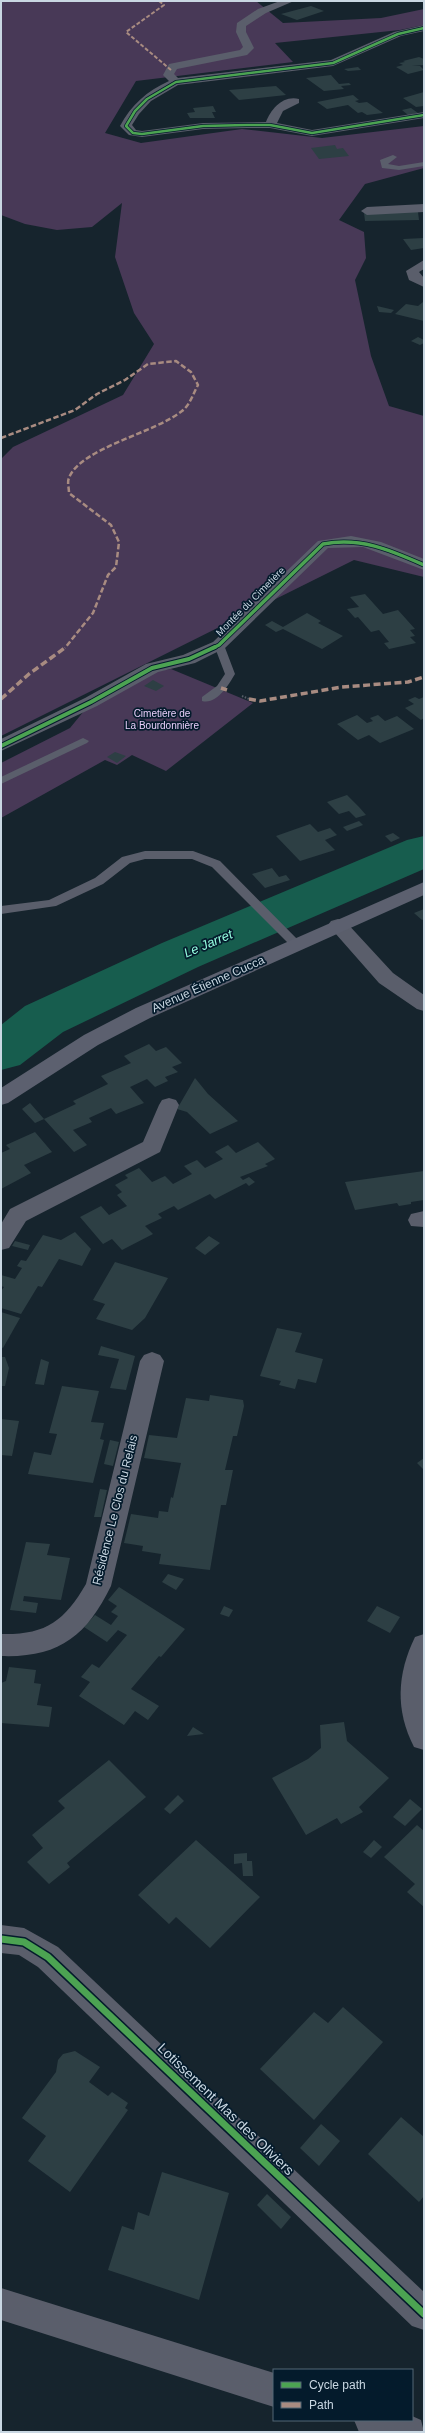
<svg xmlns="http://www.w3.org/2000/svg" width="425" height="2433" viewBox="0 0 425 2433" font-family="Helvetica,sans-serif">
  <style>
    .green { fill: #483957 }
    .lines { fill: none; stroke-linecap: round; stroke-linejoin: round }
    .river { fill: #175d4e; fill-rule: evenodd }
    .building { fill: #2d3f44 }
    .path { stroke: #585e68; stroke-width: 2; stroke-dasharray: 1.5 1.5; stroke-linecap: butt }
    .service { fill: #5a5e6b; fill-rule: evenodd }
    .minor { fill: #5a5e6b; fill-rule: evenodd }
    .secondary { fill: #5c606f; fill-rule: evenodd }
    .quiet-far2 { stroke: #a88b81; stroke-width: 2; stroke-dasharray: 4 2; stroke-linecap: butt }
    .quiet-far1 { stroke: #a88b81; stroke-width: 2.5; stroke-dasharray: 5.5 2.5; stroke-linecap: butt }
    .quiet { stroke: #a88b81; stroke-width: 3.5; stroke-dasharray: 7 3.5; stroke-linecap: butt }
    .cycleway-far3-casing { stroke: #041b2c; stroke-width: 4 }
    .cycleway-far2-casing { stroke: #041b2c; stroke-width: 5 }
    .cycleway-far1-casing { stroke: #041b2c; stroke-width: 6 }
    .cycleway-casing { stroke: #041b2c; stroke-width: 10 }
    .cycleway-far3 { stroke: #4ca352; stroke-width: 2.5 }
    .cycleway-far2 { stroke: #4ca352; stroke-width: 3.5 }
    .cycleway-far1 { stroke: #4ca352; stroke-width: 4 }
    .cycleway { stroke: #4ca352; stroke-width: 7 }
    .labels { text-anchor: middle; stroke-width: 3.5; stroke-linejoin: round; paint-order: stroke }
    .far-street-label { font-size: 10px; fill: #c9d7e2; stroke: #041b2c }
    .far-park-label { font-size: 10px; fill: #e7cdf8; stroke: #041b2c }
    .street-label { font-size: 12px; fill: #c9d7e2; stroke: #041b2c }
    .water-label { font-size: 13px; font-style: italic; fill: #93fcde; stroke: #041b2c }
    .near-street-label { font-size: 14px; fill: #c9d7e2; stroke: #041b2c }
  </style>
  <rect width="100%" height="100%" fill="#16242d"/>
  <g class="green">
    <path d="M1,1H256L283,23L381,18L424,9V25L400,30L275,43L293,62L136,81L105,133L141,143L242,129L322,138L424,126V168L365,184L339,220L364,232L366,258L355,280L371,356L389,406L424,416V577L354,560L1,736V459L13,447L123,395L154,344L134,313L115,257L122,203L92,227L57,230L25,224L1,215Z"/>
    <path d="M171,669L253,703L166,771L132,755L117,765L105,760L1,818V763L70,728L84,711L158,671Z"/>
  </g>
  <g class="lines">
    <path class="river" d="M424,836V869L198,967L63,1032L20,1065L1,1070V1025L25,1006L162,943L407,840Z"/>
  </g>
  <g class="building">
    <path d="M311,6L324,11L297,20L281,14Z"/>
    <path d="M419,57L424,59V65L412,66H420L424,70L408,74L396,67L403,65L399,63L405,62L403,61Z"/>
    <path d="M358,67L361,70L348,71L344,69Z"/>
    <path d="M331,75L339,84L349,83L351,85L341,86L344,89L324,91L306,78Z"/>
    <path d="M276,86L286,95L239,100L229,90Z"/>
    <path d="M424,92V106L416,107L403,98Z"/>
    <path d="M353,95L359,100L355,101L359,103L367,102L383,113L367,115L362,112L358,113L348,105L327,109L317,102Z"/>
    <path d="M213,106L216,112H212L215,118H190L187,113L195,112L193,108Z"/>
    <path d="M411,108L418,113L408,115L402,110Z"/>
    <path d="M335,145L337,149L343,148L349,156L319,159L311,148Z"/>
    <path d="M409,212H418L419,220L365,221L364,213Z"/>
    <path d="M424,238V248L411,250L403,239Z"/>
    <path d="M423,302L424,321L395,314L406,304L418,306Z"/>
    <path d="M377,306L394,310L391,313L379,312Z"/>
    <path d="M418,337L424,340V343L420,345L411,341Z"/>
    <path d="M365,594L383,614L398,610L415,629L410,630L415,636L410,637L416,643L389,649L384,643L389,642L379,630L371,632L358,617L355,618L347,609L359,607L350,597Z"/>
    <path d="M307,613L321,621L318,623L343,636L322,649L283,629L276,632L265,625L272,621L283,627Z"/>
    <path d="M153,680L164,686L156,691L144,686Z"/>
    <path d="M415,697L419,699L424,697V718L421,720L405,708L414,704L408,700Z"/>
    <path d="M357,715L367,723L373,721L370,718L378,715L385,721L397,716L414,729L380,743L369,735L358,740L337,724Z"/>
    <path d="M115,752L126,756L117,763L107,757Z"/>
    <path d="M347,795L359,807L366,815L356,818L349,811L339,814L327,802Z"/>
    <path d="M359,821L363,825L347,831L343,827Z"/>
    <path d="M310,824L318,832L330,828L337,835L325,840L335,850L300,861L276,836Z"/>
    <path d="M393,833L400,838L391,842L385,836Z"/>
    <path d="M272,868L279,877L286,875L290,880L265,888L252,874Z"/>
    <path d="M424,909V919L422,920L414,913Z"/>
    <path d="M149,1044L156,1051L166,1047L182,1063L172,1067L178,1072L165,1077L168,1081L155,1087L147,1079L130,1087L144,1103L116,1114L111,1108L89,1118L92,1122L73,1130L87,1145L74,1152L44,1119L35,1123L22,1109L30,1103L44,1119L76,1104L73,1101L108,1084L101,1076L131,1063L124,1056Z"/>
    <path d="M195,1078L208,1094L238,1121L210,1134L187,1112L177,1109Z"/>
    <path d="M35,1132L52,1152L24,1165L31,1173L1,1189V1153L10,1149L6,1145Z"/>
    <path d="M258,1142L275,1159L265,1164L268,1166L240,1177L243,1180L249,1177L255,1182L249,1186L246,1183L215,1199L210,1194L178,1210L174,1206L158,1214L162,1218L145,1226L153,1234L122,1250L112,1239L103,1244L80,1217L101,1206L109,1215L127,1206L117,1195L122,1192L115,1185L128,1178L125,1175L139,1168L152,1182L165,1176L173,1184L192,1174L184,1166L197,1160L205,1168L223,1159L215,1152L228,1145L236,1153Z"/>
    <path d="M424,1171V1200L411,1202V1204L399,1206L397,1203L355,1210L345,1182Z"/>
    <path d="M75,1232L91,1249L82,1266L59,1259L42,1287L38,1286L21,1314L1,1308V1291L4,1287L1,1286V1275L15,1279L22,1268L17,1266L21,1260L26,1261L43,1235L61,1240Z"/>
    <path d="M209,1236L220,1243L205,1255L195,1248Z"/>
    <path d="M15,1241L30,1245L28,1250L12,1246Z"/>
    <path d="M115,1262L168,1278L145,1318L132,1330L96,1319L105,1304L93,1300Z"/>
    <path d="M1,1312L20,1318L3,1348L1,1347Z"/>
    <path d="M277,1328L302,1333L295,1352L323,1359L316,1383L298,1379L295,1389L279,1385L281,1381L260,1376Z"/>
    <path d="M101,1346L135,1356L126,1390L110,1388L119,1359L98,1355Z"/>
    <path d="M1,1357H5L9,1368L5,1386H1Z"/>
    <path d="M41,1359L49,1362L44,1385L35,1384Z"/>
    <path d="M62,1386L99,1391L91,1422L104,1423L100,1439L104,1440L93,1483L28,1474L34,1452L51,1455L57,1434L49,1433Z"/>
    <path d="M210,1395L243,1400L244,1406L237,1436H233L225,1470H233L226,1505H221L210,1570L159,1564L161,1554L142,1551L143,1546L124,1543L131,1514L158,1518L159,1511L168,1512L171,1497L173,1498L181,1463L144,1458L149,1435L177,1438L186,1398L209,1401Z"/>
    <path d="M1,1419L19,1421L12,1456L1,1455Z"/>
    <path d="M110,1440L119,1442L113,1466L104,1464Z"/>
    <path d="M424,1458V1470L417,1463Z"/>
    <path d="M100,1489L107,1490L101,1517H94Z"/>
    <path d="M26,1542L50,1544L47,1555L70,1558L61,1600L24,1596L23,1601L38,1603L36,1613L10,1610Z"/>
    <path d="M168,1574L184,1579L176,1590L162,1582Z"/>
    <path d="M119,1587L185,1629L161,1657L159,1656L131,1689L159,1706L148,1720L135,1711L124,1725L79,1696L90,1682L81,1677L92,1664L99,1668L127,1635L118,1630L107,1642L84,1627L95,1615L111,1625L118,1616L111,1612L117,1606L108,1600Z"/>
    <path d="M224,1606L233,1610L229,1617L220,1614Z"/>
    <path d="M377,1606L400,1617L390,1633L367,1621Z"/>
    <path d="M9,1667L36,1670L34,1683L41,1684L37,1705L52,1707L49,1727L1,1723V1683L6,1681Z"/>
    <path d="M344,1722L347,1741L389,1778L359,1807L363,1812L341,1824L337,1818L306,1835L272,1778L308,1759L321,1748L320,1725Z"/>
    <path d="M193,1727L204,1734L187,1736Z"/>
    <path d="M109,1760L146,1797L67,1863L70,1867L49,1884L27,1862L43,1848L32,1835L65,1808L58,1801Z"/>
    <path d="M178,1795L184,1801L170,1814L164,1809Z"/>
    <path d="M410,1799L422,1809L405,1826L393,1817Z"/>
    <path d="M417,1825L424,1831V1907L407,1892L415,1884L384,1857Z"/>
    <path d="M196,1840L260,1897L210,1948L176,1917L169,1924L138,1895Z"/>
    <path d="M374,1840L382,1847L371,1858L363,1852Z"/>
    <path d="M247,1853V1861H252L253,1876H243L242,1863L234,1864V1854Z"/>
    <path d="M343,2007L383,2042L314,2120L260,2069L314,2012L328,2023Z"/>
    <path d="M75,2051L100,2067L89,2082L108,2096L112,2092L128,2103L125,2108L128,2110L70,2192L28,2161L46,2136L22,2118L56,2072L58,2060L63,2054Z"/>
    <path d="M401,2117L424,2137V2196L419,2202L368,2154Z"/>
    <path d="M321,2124L340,2141L319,2166L300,2148Z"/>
    <path d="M162,2172L229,2193L199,2300L108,2270L122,2226L134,2230L138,2212L149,2216Z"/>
    <path d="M267,2194L291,2217L281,2229L257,2205Z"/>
  </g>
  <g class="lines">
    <path class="path" d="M242,696L249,699"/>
    <g class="service">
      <path d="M393,155L397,157L388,164L399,166L424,162V166L399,170L382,168L380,160Z"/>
      <path d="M219,642L224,645L235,674C229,684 217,705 202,701V697L217,686L225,674L214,645Z"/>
      <path d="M83,738L89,741L87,743L1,784V777Z"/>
      <path d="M145,851H193L220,861L302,944L296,948L292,947L212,867L192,859H145L130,863L103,884L56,906L1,914V906L49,900L95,878L122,857Z"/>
    </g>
    <g class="minor">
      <path d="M280,1H294L266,13L246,26V32L254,48L247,55L177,69L174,74L178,78L331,60L394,32L424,25V31L401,36L333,66L178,85L151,101L139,114L132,125L136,130L142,131L203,123L266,122C271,109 283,95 299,99V103L283,111L277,123L312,130L424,112V118L312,136L270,128H247L203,129L142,137L129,135L120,126C131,105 147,91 169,81L163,75L169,64L240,50L243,47L236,32L237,23L258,9Z"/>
      <path d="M424,204V212L367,215L361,211L367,207Z"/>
      <path d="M424,260V269L419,272L424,278V287L409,280L406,271Z"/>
      <path d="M351,536L381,542L424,559V570L363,547L328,548L225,648L195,663L158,672L97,706L1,751V739L85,698L146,664L183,655L213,642L318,541Z"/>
      <path d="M338,919L345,921L393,973L424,995V1011L417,1009L379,983L328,925L331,921Z"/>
      <path d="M169,1098L176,1100L179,1105L160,1152L26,1221L9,1248L1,1250V1224L10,1209L143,1142L159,1105L162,1100Z"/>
      <path d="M424,1211V1227L411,1226L408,1220L411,1214Z"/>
      <path d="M152,1352L160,1355L164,1361L111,1586C86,1637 58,1658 1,1656V1634C45,1635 64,1622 86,1584L140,1361L144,1355Z"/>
      <path d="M424,1634V1750L414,1747C395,1710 397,1674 415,1637Z"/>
      <path d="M1,1925L24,1928L58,1947L424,2292V2330L412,2326L38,1967L19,1955L1,1953Z"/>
      <path d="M1,2288L274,2373V2407L1,2320Z"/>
      <path d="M412,2416L421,2420L424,2432H359L354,2420H412Z"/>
    </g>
    <path class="secondary" d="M424,882V895L150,1018L98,1045L8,1103L1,1105V1088L84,1035L136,1008Z"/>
    <path class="quiet-far2" d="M159,1L164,5L126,32L171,70"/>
    <path class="quiet-far1" d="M1,438L75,410L97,394L125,380L148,364L176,361L191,372L198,385C193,394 190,405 182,411C155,433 80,448 69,478C67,482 69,488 69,493L111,525L119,542L116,567L108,575L93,613L65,648"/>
    <g class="quiet">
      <path d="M221,688L227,690"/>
      <path d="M1,699L29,674L66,647"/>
      <path d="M249,699L260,701L342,687L408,682L424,677"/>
    </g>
    <defs>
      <path id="cycleway-far3" d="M424,28L398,34L333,63L176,82L147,99L135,111L126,126L133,133L142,134L203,126L247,125H270L312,133L424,115"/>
      <path id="cycleway-far2" d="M213,648L219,645L323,544C361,537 390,550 424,565"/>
      <path id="cycleway-far1" d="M1,746L91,702L152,668L189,659L215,647"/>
      <path id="cycleway" d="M1,1939L24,1942L48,1957L424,2314"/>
    </defs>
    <use href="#cycleway-far3" class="cycleway-far3-casing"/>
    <use href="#cycleway-far2" class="cycleway-far2-casing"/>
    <use href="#cycleway-far1" class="cycleway-far1-casing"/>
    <use href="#cycleway" class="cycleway-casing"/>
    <use href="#cycleway-far3" class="cycleway-far3"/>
    <use href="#cycleway-far2" class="cycleway-far2"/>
    <use href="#cycleway-far1" class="cycleway-far1"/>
    <use href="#cycleway" class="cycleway"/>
  </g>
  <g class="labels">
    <g class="far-street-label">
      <text transform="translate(250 601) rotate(-45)" y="4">Montée du Cimetière</text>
    </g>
    <g class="far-park-label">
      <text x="162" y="717">Cimetière de<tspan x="162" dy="12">La Bourdonnière</tspan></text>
    </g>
    <g class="street-label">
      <text transform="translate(208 984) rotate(-24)" y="4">Avenue Étienne Cucca</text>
      <text transform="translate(115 1510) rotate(-76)" y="4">Résidence Le Clos du Relais</text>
    </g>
    <g class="water-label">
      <text transform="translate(208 943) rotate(-23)" y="5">Le Jarret</text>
    </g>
    <g class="near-street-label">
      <text transform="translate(226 2109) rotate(44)" y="5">Lotissement Mas des Oliviers</text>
    </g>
  </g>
  <rect width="425" height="2433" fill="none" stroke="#c9d7e2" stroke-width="4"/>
  <rect x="273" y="2369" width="140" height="52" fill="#041b2c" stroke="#536675"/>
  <rect x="281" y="2382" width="20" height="6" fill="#4ca352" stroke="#536675"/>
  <text x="309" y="2389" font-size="12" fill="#c9d7e2">Cycle path</text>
  <rect x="281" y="2402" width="20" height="6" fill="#a88b81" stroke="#536675"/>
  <text x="309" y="2409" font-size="12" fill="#c9d7e2">Path</text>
</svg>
